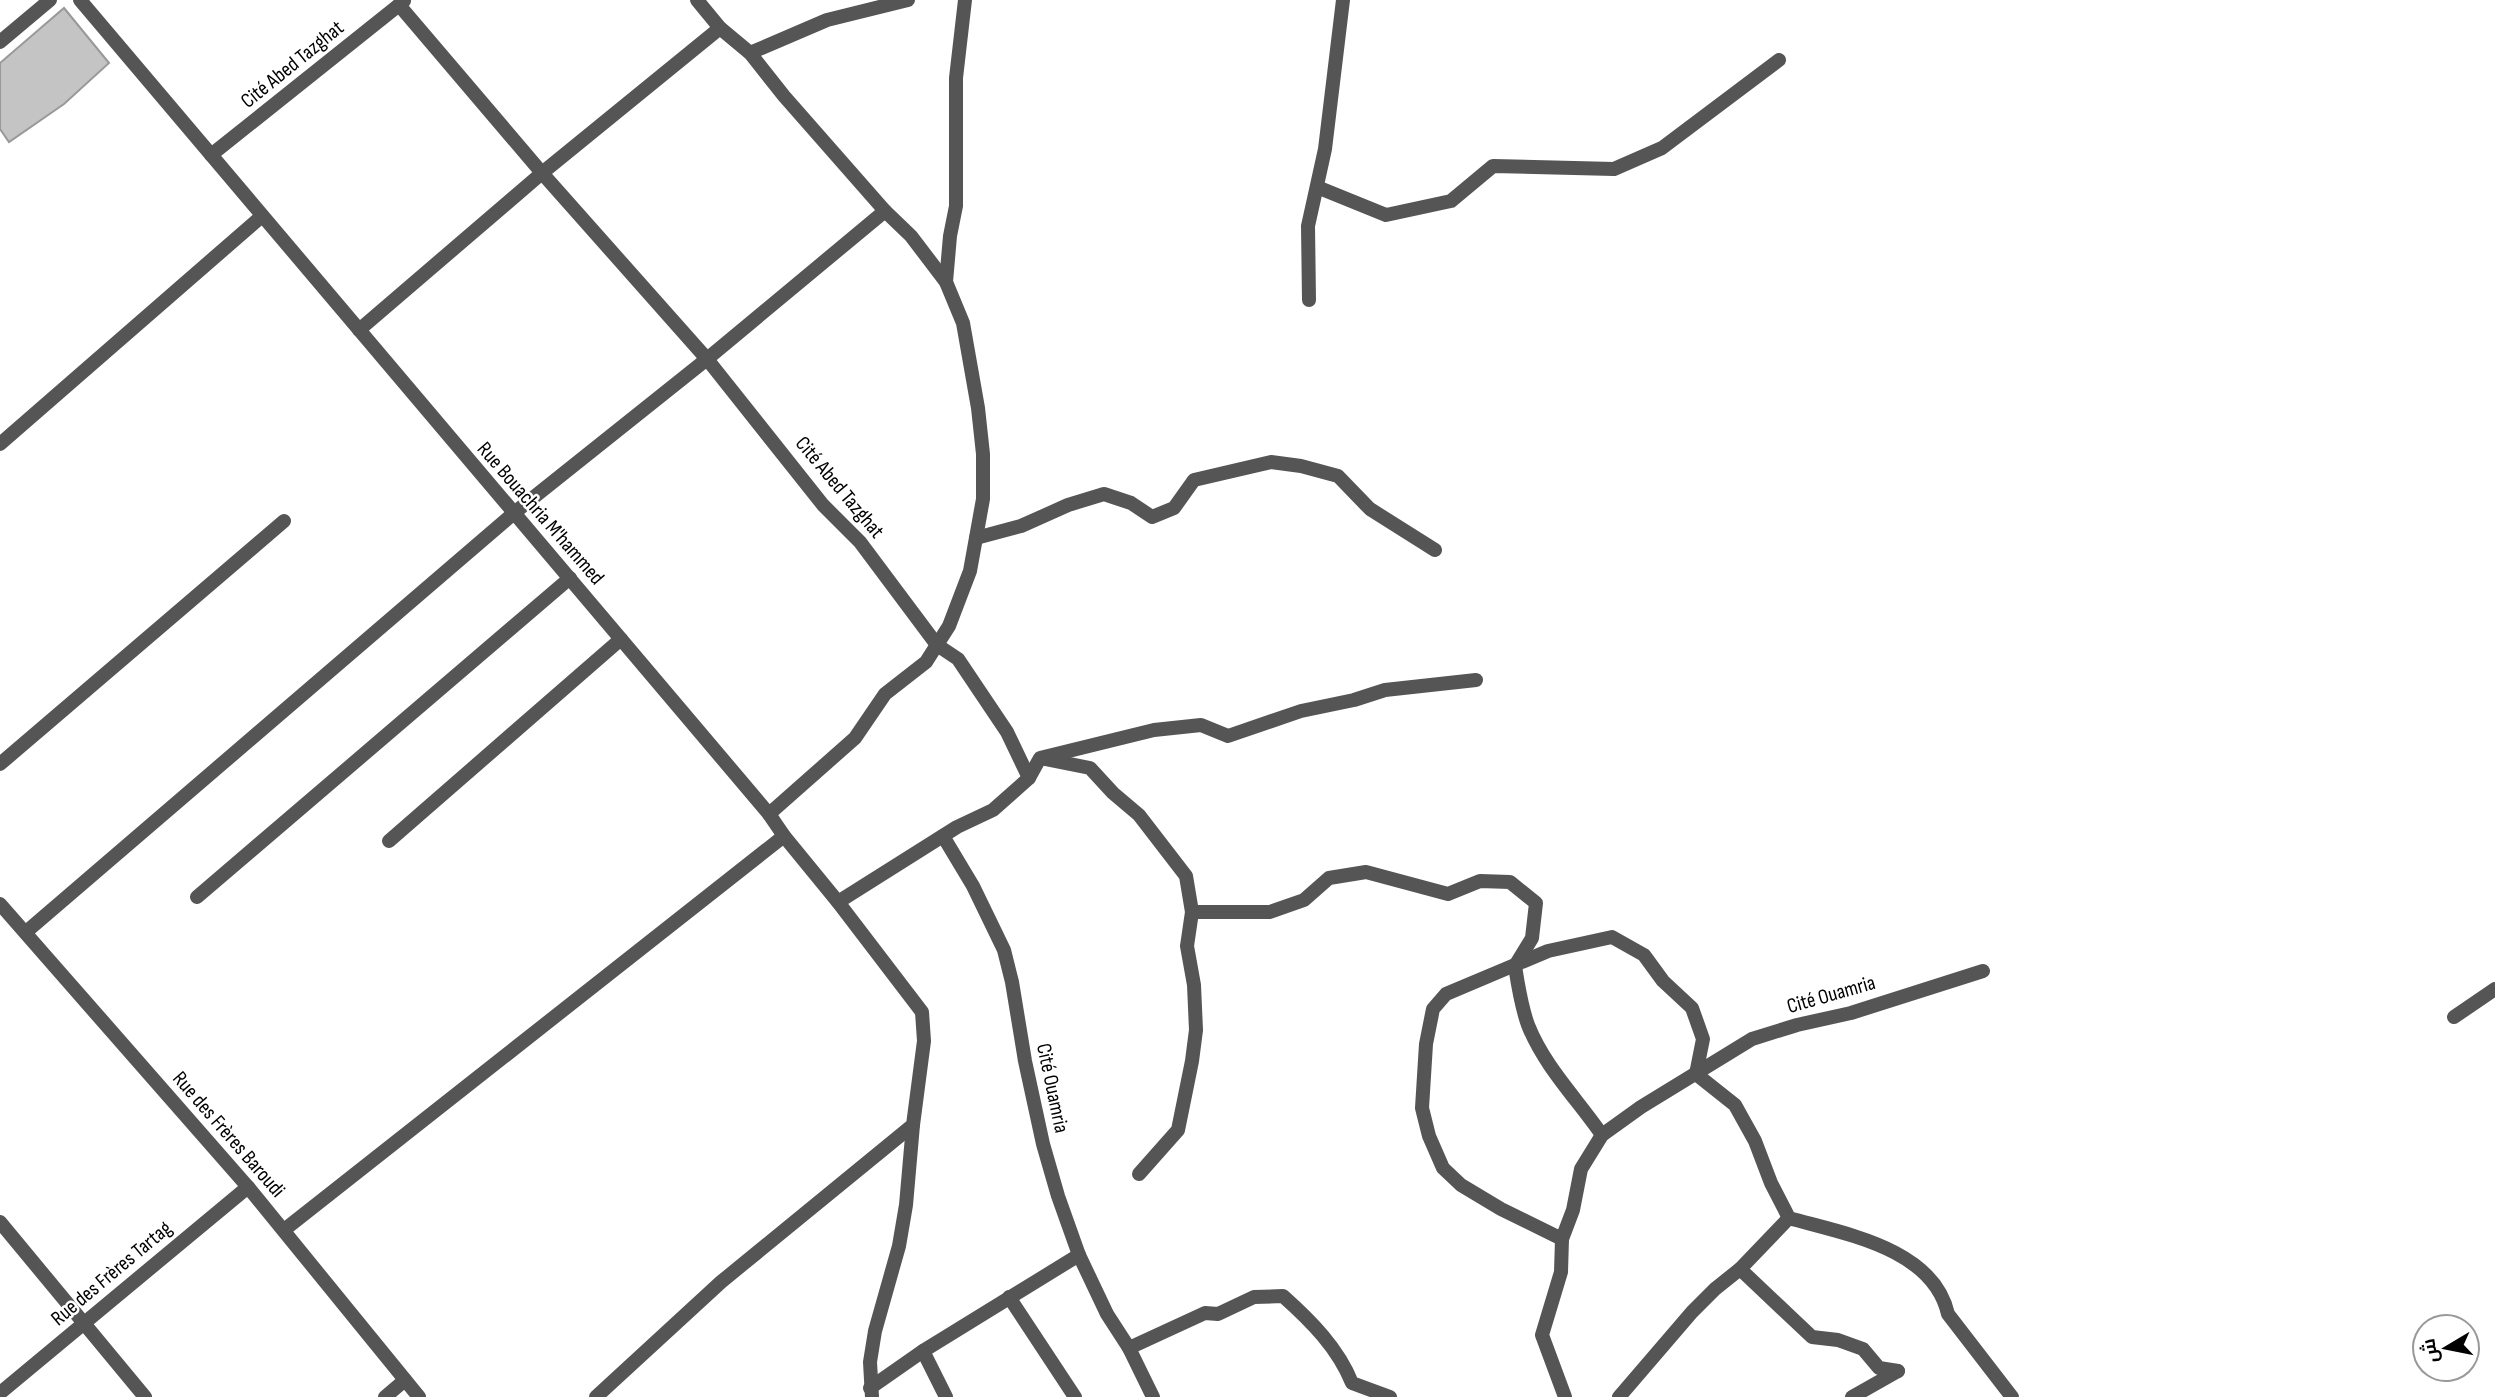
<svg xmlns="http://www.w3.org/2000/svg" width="2495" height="1397" viewBox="0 0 2495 1397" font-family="'Sofia Sans Condensed',Cairo,sans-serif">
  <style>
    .building { fill: #c4c4c4; stroke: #999; stroke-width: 2 }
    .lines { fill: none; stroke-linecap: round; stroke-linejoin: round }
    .minor { stroke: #555; stroke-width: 14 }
    .tertiary { stroke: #555; stroke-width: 14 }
    .labels { text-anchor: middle; stroke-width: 5; stroke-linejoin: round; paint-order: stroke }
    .street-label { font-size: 21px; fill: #000; stroke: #fff }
  </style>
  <rect width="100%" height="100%" fill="#fff"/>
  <path class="building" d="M64,8L109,63L64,104L9,142L0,129V63Z"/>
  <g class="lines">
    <g class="minor">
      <path d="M80,0L769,814L784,836L838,902L922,1012L924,1041L913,1125L721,1282L596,1397"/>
      <path d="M697,0L720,28L750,53L784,96L885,211L911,236L946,282L963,323L978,408L983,454V499L970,571L949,626L926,662L885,694L855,738L769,814"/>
      <path d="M399,5L542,173L707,359L823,505L860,542L937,645L958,659L1007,732L1029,778"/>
      <path d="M0,42L50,0"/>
      <path d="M750,53L827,20L908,0"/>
      <path d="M211,155L404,1"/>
      <path d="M1317,187L1386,215L1451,201L1493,166L1614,169L1662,148L1779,60"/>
      <path d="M946,282L950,236L956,206V78L965,0"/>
      <path d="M1309,300L1308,226L1325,149L1343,0"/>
      <path d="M359,330L542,173L720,28"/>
      <path d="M0,444L262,216"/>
      <path d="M976,538L1021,526L1068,505L1104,494L1131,503L1152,517L1174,508L1194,480L1271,462L1301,466L1338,476L1370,509L1435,550"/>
      <path d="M1045,759L1090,768L1113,793L1139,815L1186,876L1192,912L1187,946L1194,985L1196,1030L1192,1061L1178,1130L1139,1174"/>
      <path d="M0,764L284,521"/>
      <path d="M943,836L973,886L1004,950L1012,982L1025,1061L1043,1144L1058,1196L1079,1255L1107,1314L1129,1348L1153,1397"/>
      <path d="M389,841L621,639"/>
      <path d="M197,897L570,578"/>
      <path d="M838,902L957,827L993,810L1029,778L1040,758L1154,730L1201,725L1228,736L1301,711L1354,700L1385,690L1476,680"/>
      <path d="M1192,912H1270L1304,900L1329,878L1366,872L1448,894L1480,881L1510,882L1536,903L1532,938L1515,966"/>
      <path d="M26,932L514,513L707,359L885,211"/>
      <path d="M1515,966C1518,985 1521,1006 1528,1025C1544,1066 1578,1100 1602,1135"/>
      <path d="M2454,1017L2495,989"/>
      <path d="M0,1222L145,1397"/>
      <path d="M284,1230L784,836"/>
      <path d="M1562,1239L1501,1209L1461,1185L1443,1168L1429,1136L1422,1108L1426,1044L1433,1009L1446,994L1548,951L1612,937L1644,955L1663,981L1692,1008L1703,1039L1696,1074L1735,1105L1755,1141L1771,1183L1789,1218C1845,1234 1933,1248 1948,1314L2012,1397"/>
      <path d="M1740,1269L1812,1337L1838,1340L1863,1349L1879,1368L1898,1371"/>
      <path d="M1009,1297L1075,1397"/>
      <path d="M1129,1348L1205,1313L1218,1314L1254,1297L1283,1296C1311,1321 1338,1348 1352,1383L1390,1397"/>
      <path d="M923,1351L946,1397"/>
      <path d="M870,1388L923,1351L1079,1255"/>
      <path d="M0,1393L248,1187"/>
      <path d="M385,1397L405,1380"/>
      <path d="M872,1397L870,1362L875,1331L899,1246L906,1205L913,1125"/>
      <path d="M1565,1397L1542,1335L1561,1272L1562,1239L1573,1210L1581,1169L1602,1135L1641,1107L1752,1039L1797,1025L1851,1013L1983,971"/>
      <path d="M1619,1397L1692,1312L1715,1289L1740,1269L1789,1218"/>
      <path d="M1852,1397L1898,1371"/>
    </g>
    <path class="tertiary" d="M0,904L248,1187L419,1397"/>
  </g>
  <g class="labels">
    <g class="street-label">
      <text transform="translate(292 64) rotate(-39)" y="7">Cité Abed Tazghat</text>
      <text transform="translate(840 487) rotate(50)" y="7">Cité Abed Tazghat</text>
      <text transform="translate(541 513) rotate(49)" y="7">Rue Bouachria M'hammed</text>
      <text transform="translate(1831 994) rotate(-16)" y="7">Cité Ouamria</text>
      <text transform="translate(1053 1088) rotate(78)" y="7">Cité Ouamria</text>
      <text transform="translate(229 1134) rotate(49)" y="7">Rue des Frères Baroudi</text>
      <text transform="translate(111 1273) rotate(-40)" y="7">Rue des Frères Tartag</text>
    </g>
  </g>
  <g transform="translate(2446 1348) rotate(260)"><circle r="33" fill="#ffffff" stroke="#999999" stroke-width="2"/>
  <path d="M0-5L12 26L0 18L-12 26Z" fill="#000000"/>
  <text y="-10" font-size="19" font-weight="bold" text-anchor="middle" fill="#000000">ش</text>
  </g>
</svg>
